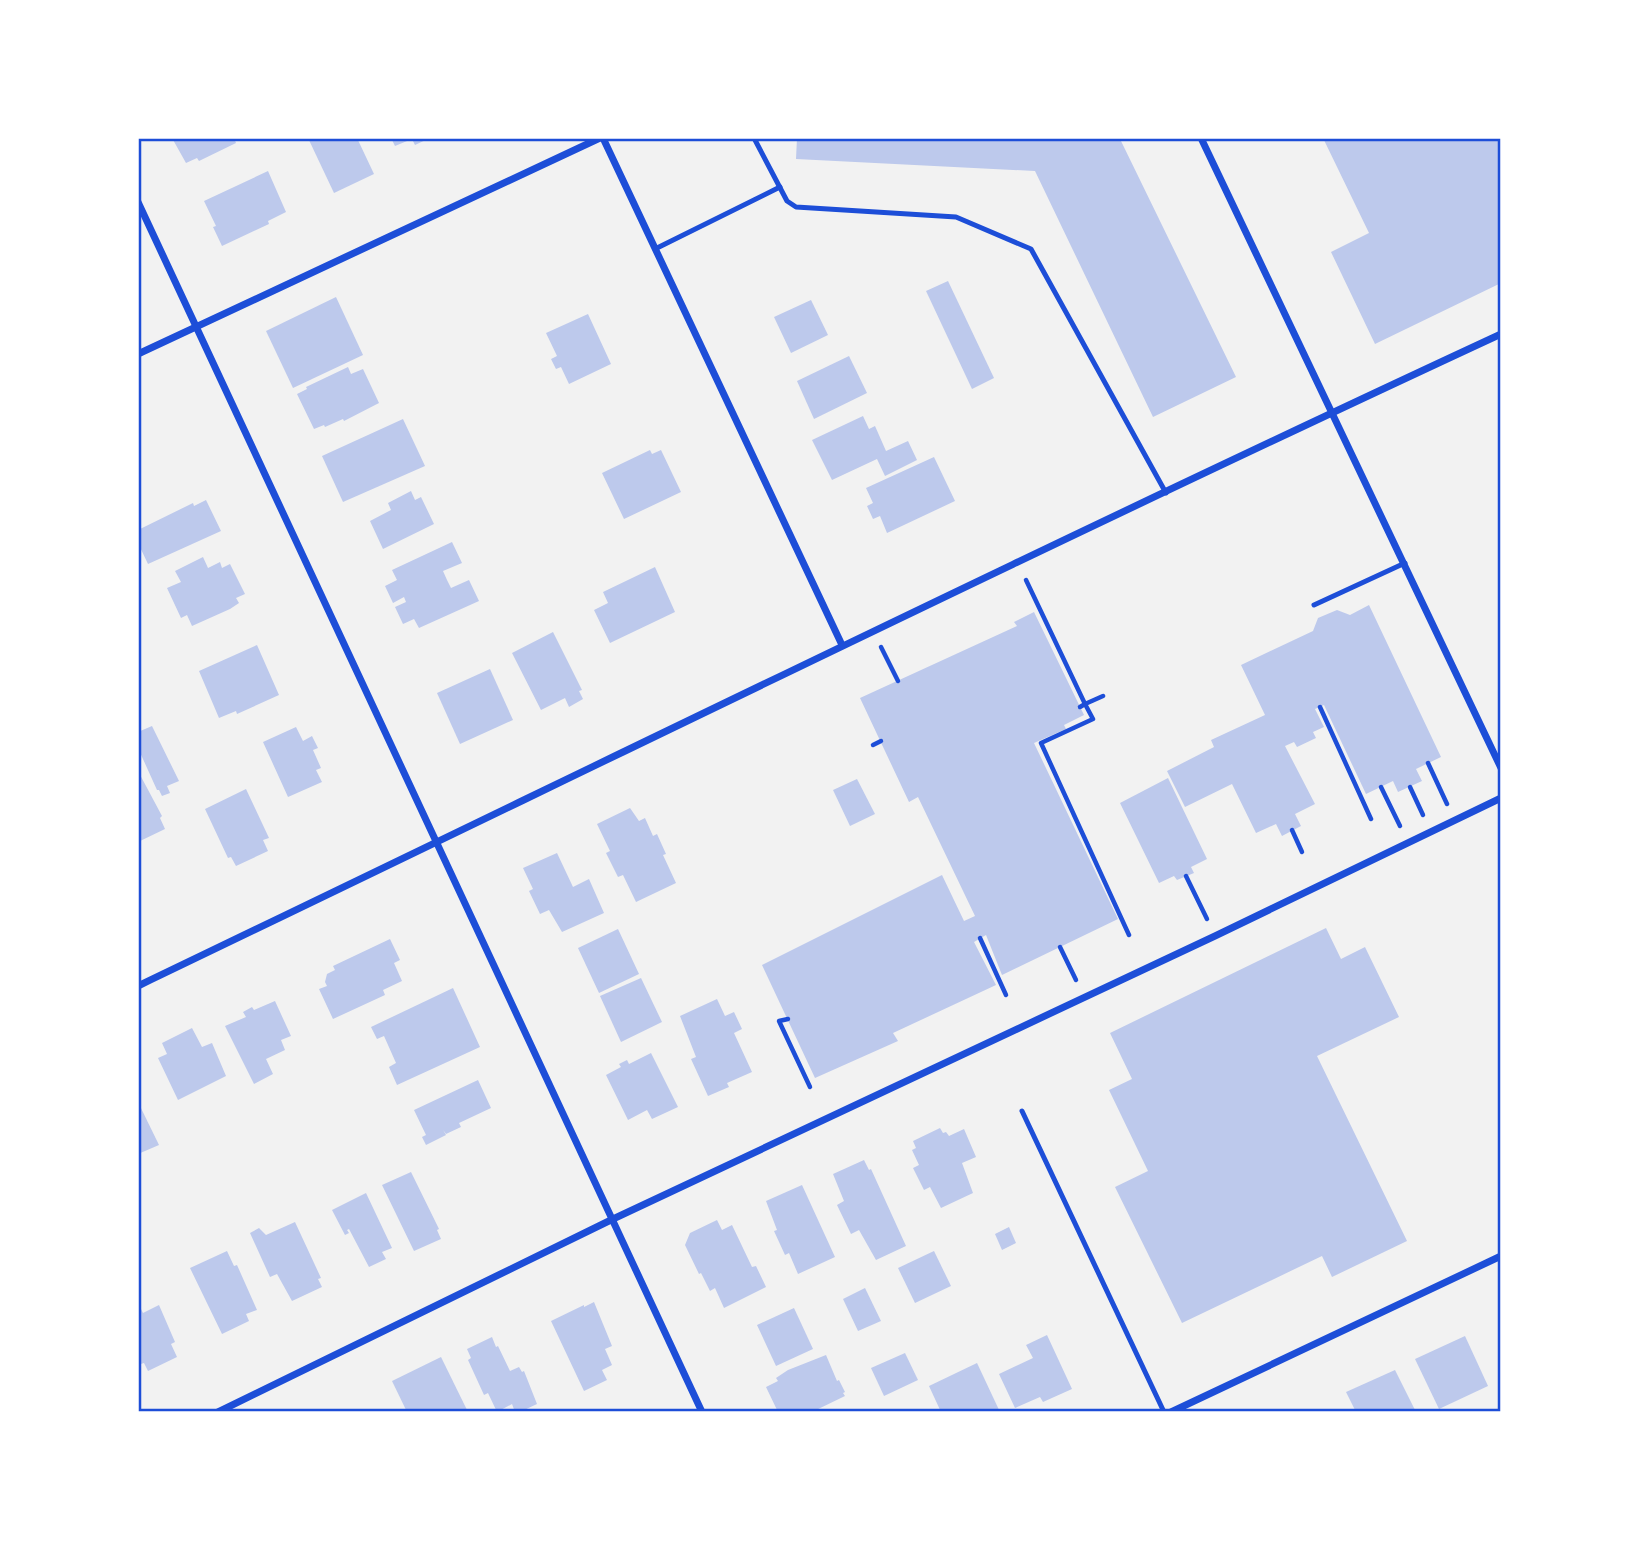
<svg xmlns="http://www.w3.org/2000/svg" width="1639" height="1550" viewBox="0 0 1639 1550" font-family="Karla,sans-serif">
  <style>
    .building { fill: #bdc9ec }
    .lines { fill: none; stroke-linecap: round; stroke-linejoin: round }
    .path { stroke: #1d4ed8; stroke-width: 4.5 }
    .service { stroke: #1d4ed8; stroke-width: 5 }
    .minor { stroke: #1d4ed8; stroke-width: 7 }
    .neatline { fill: none; stroke: #1d4ed8; stroke-width: 2.5 }
  </style>
  <rect width="100%" height="100%" fill="#f2f2f2"/>
  <g class="building">
    <path d="M172,138H234L236,143L199,161L197,158L186,163Z"/>
    <path d="M308,138H357L374,174L334,193Z"/>
    <path d="M391,138H430L415,145L412,139L395,146Z"/>
    <path d="M797,138H1098L1121,141L1236,377L1153,417L1035,171L796,159Z"/>
    <path d="M1323,138H1501V283L1375,344L1331,252L1369,233Z"/>
    <path d="M268,171L286,212L268,221L269,224L222,246L213,227L216,226L204,201Z"/>
    <path d="M948,281L994,378L972,389L926,291Z"/>
    <path d="M336,297L363,355L293,388L266,331Z"/>
    <path d="M811,300L828,335L791,353L774,317Z"/>
    <path d="M588,314L611,364L569,384L561,367L556,369L551,359L557,356L546,333Z"/>
    <path d="M849,356L867,393L814,419L797,381Z"/>
    <path d="M348,367L351,374L363,369L379,403L344,421L343,419L325,427L324,425L314,429L297,394L307,389L306,387Z"/>
    <path d="M863,416L869,429L875,426L886,451L908,441L917,460L885,476L877,459L832,480L812,440Z"/>
    <path d="M403,419L425,466L343,502L322,456Z"/>
    <path d="M650,450L652,454L661,450L681,492L624,519L602,473Z"/>
    <path d="M934,457L955,501L887,533L880,516L873,519L867,506L873,503L866,488Z"/>
    <path d="M411,491L415,500L421,497L434,524L383,549L370,521L391,510L388,503Z"/>
    <path d="M206,500L221,531L148,564L138,543V530L193,503L194,506Z"/>
    <path d="M452,542L462,563L443,571L447,580L451,588L469,580L479,601L419,628L414,619L403,624L395,607L406,602L404,597L393,603L385,586L397,580L392,570Z"/>
    <path d="M203,557L208,568L220,562L222,568L230,564L245,594L236,598L239,603L230,609L192,626L187,615L181,618L167,588L181,582L175,571Z"/>
    <path d="M655,567L675,612L610,643L594,610L608,603L603,592Z"/>
    <path d="M1369,605L1441,757L1416,769L1422,781L1398,792L1393,781L1366,794L1324,705L1315,709L1324,727L1313,732L1316,738L1297,747L1294,742L1285,746L1315,804L1295,814L1301,826L1282,836L1276,824L1256,833L1232,784L1185,807L1167,771L1214,747L1211,740L1265,715L1241,665L1313,631L1318,618L1337,610L1350,615Z"/>
    <path d="M1034,612L1084,715L1064,725L1066,729L1034,743L1118,919L1002,975L986,935L974,942L996,985L893,1033L898,1041L815,1078L762,965L942,875L964,921L975,916L918,797L909,802L860,698L1017,626L1014,622Z"/>
    <path d="M553,632L582,690L579,691L583,699L569,707L565,698L541,710L512,653Z"/>
    <path d="M257,645L279,695L237,714L236,711L219,718L199,671Z"/>
    <path d="M490,669L513,720L460,744L437,693Z"/>
    <path d="M152,726L179,781L167,786L170,793L162,796L159,790H157L138,748V732Z"/>
    <path d="M296,727L303,741L312,736L318,748L313,750L321,768L316,770L322,782L288,797L263,742Z"/>
    <path d="M138,771L162,816L160,818L165,829L138,842Z"/>
    <path d="M1168,778L1207,859L1191,867L1194,873L1177,880L1174,876L1159,883L1120,803Z"/>
    <path d="M857,779L875,814L850,826L833,790Z"/>
    <path d="M246,789L269,838L263,840L268,851L236,866L231,857L228,858L205,809Z"/>
    <path d="M630,808L639,821L645,818L653,836L657,834L666,854L663,855L676,883L636,902L623,875L618,877L606,853L610,851L597,824Z"/>
    <path d="M557,853L573,887L589,879L604,913L562,932L549,910L540,914L529,891L533,889L523,868Z"/>
    <path d="M1326,928L1341,959L1365,947L1399,1017L1317,1056L1407,1241L1332,1277L1322,1256L1182,1323L1115,1187L1148,1171L1109,1090L1132,1079L1110,1033Z"/>
    <path d="M618,929L639,974L599,993L578,948Z"/>
    <path d="M390,939L400,960L394,963L402,981L383,990L385,995L333,1019L319,989L327,986L325,982L327,974L335,970L333,966Z"/>
    <path d="M641,978L662,1022L621,1042L600,996Z"/>
    <path d="M453,988L480,1047L397,1085L389,1067L396,1063L384,1036L377,1039L371,1027Z"/>
    <path d="M717,999L725,1016L734,1012L742,1029L734,1033L752,1072L727,1083L729,1087L708,1096L691,1059L696,1057L680,1016Z"/>
    <path d="M275,1001L291,1036L281,1040L285,1050L266,1059L273,1074L254,1084L225,1026L246,1017L243,1012L252,1007L254,1010Z"/>
    <path d="M192,1028L202,1047L212,1043L226,1076L178,1100L158,1058L167,1054L162,1043Z"/>
    <path d="M651,1053L678,1107L652,1119L647,1110L628,1120L606,1075L621,1067L619,1064L627,1060L629,1064Z"/>
    <path d="M478,1080L491,1108L459,1123L461,1127L446,1134L443,1130L446,1135L426,1145L422,1137L426,1135L414,1110Z"/>
    <path d="M138,1102L159,1145L138,1154Z"/>
    <path d="M940,1128L943,1133L946,1132L949,1136L964,1129L976,1157L962,1163L973,1193L941,1208L930,1187L924,1190L913,1168L919,1165L912,1150L916,1148L913,1141Z"/>
    <path d="M864,1160L869,1170L871,1169L906,1246L876,1260L859,1230L851,1234L837,1205L844,1201L833,1174Z"/>
    <path d="M411,1172L439,1229L437,1230L441,1239L414,1251L382,1185Z"/>
    <path d="M802,1185L835,1257L798,1274L789,1253L785,1255L774,1231L777,1230L766,1201Z"/>
    <path d="M366,1193L392,1248L382,1252L386,1259L369,1267L349,1229L347,1230L349,1233L345,1235L332,1210Z"/>
    <path d="M717,1220L722,1230L732,1225L752,1267L756,1266L766,1287L724,1308L715,1288L710,1291L701,1273L699,1274L685,1245L690,1233Z"/>
    <path d="M295,1222L321,1278L318,1279L322,1287L292,1301L277,1274L270,1277L250,1233L259,1228L266,1235Z"/>
    <path d="M1009,1227L1016,1243L1002,1250L995,1234Z"/>
    <path d="M227,1251L234,1266L237,1265L257,1310L246,1314L249,1321L222,1334L190,1268Z"/>
    <path d="M934,1251L951,1286L915,1303L898,1268Z"/>
    <path d="M865,1288L881,1321L858,1331L843,1299Z"/>
    <path d="M594,1302L612,1346L605,1349L612,1365L602,1370L607,1380L584,1391L551,1321L584,1305V1307Z"/>
    <path d="M138,1303L143,1313L159,1305L175,1342L171,1344L177,1357L148,1371L144,1363L138,1365Z"/>
    <path d="M794,1308L813,1349L776,1366L757,1325Z"/>
    <path d="M1047,1335L1072,1389L1043,1402L1040,1397L1015,1408L999,1374L1033,1358L1026,1345Z"/>
    <path d="M1465,1336L1488,1386L1439,1409L1415,1359Z"/>
    <path d="M492,1337L496,1347L498,1346L510,1371L519,1367L522,1372L524,1371L537,1404L520,1412H515L512,1404L497,1412L488,1393L484,1395L468,1360L471,1358L467,1349Z"/>
    <path d="M905,1353L918,1380L884,1396L871,1368Z"/>
    <path d="M826,1355L837,1381L839,1380L845,1392L843,1393L845,1396L812,1412H778L766,1387L778,1381L776,1378L788,1370Z"/>
    <path d="M441,1357L468,1412H407L392,1381Z"/>
    <path d="M977,1363L1000,1412H941L929,1386Z"/>
    <path d="M1395,1370L1416,1412H1356L1346,1392Z"/>
  </g>
  <g class="lines">
    <g class="path">
      <path d="M1026,580L1085,704L1080,707"/>
      <path d="M881,647L898,681"/>
      <path d="M1103,696L1085,704L1093,719L1041,743L1129,935"/>
      <path d="M1320,707L1371,819"/>
      <path d="M873,745L881,741"/>
      <path d="M1428,763L1447,804"/>
      <path d="M1381,787L1400,826"/>
      <path d="M1410,787L1423,815"/>
      <path d="M1292,830L1302,852"/>
      <path d="M1186,876L1207,919"/>
      <path d="M980,938L1006,995"/>
      <path d="M1060,947L1076,980"/>
      <path d="M788,1019L779,1021L810,1087"/>
    </g>
    <g class="service">
      <path d="M754,138L787,201L796,207L956,217L1031,249L1166,493"/>
      <path d="M655,249L780,187"/>
      <path d="M1314,605L1405,563"/>
      <path d="M1022,1111L1164,1412"/>
    </g>
    <g class="minor">
      <path d="M603,138L842,645"/>
      <path d="M1201,138L1501,768"/>
      <path d="M138,202L702,1412"/>
      <path d="M138,354L600,138"/>
      <path d="M138,986C592,768 1044,546 1501,334"/>
      <path d="M218,1412L613,1219L1215,936L1501,798"/>
      <path d="M1171,1412L1501,1256"/>
    </g>
  </g>
  <rect width="1639" height="1550" fill="none" stroke="#ffffff" stroke-width="280"/>
  <rect x="140" y="140" width="1359" height="1270" class="neatline"/>
</svg>
